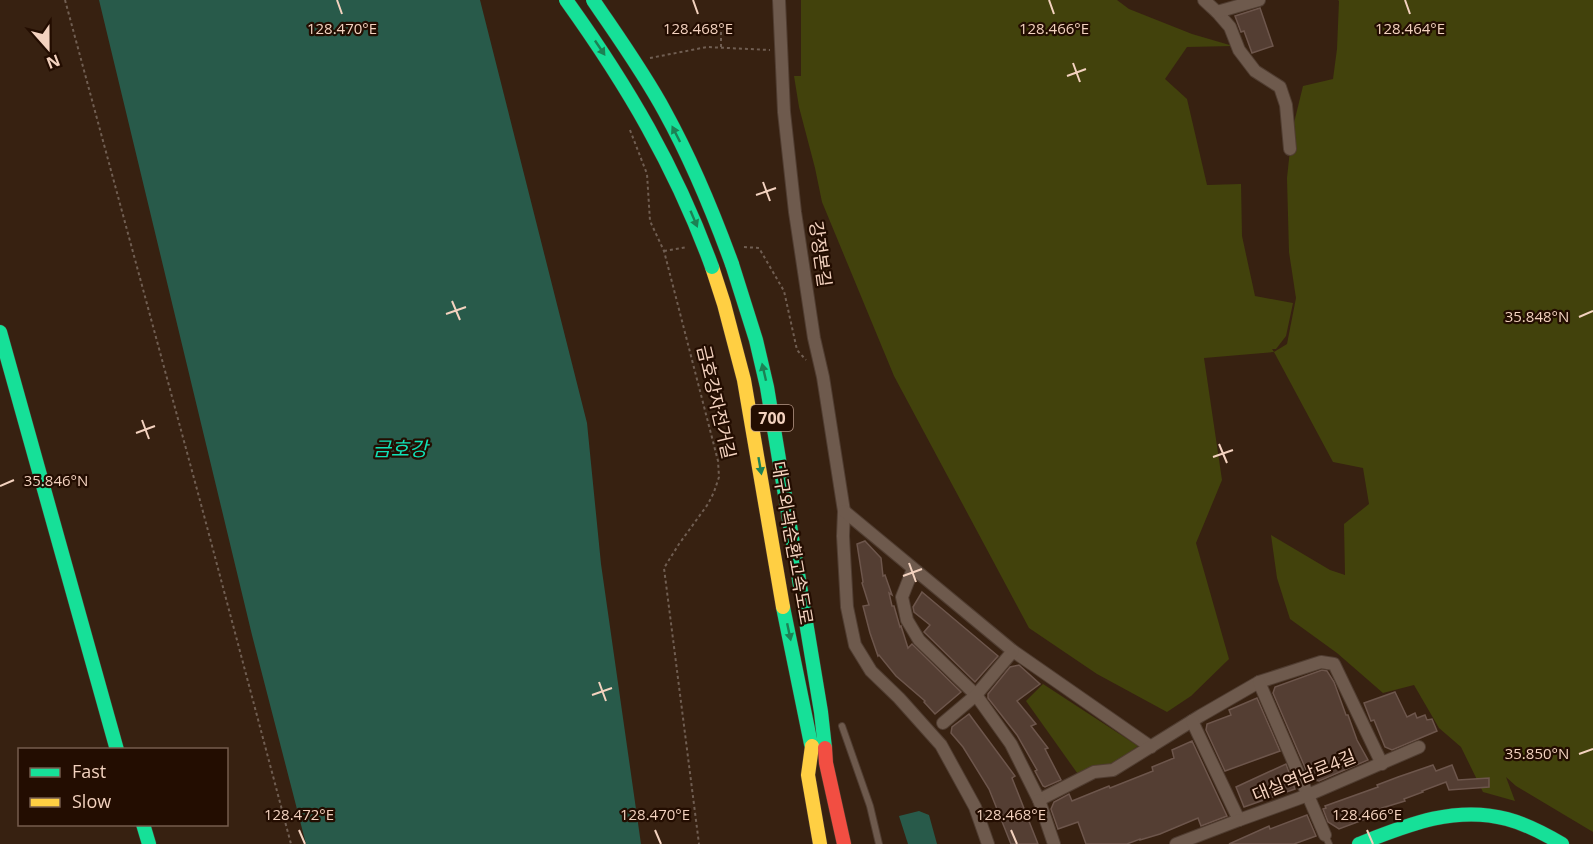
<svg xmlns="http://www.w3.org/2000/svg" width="1593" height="844" viewBox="0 0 1593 844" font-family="'Open Sans','Noto Sans KR',sans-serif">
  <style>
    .green { fill: #42420c }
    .water { fill: #285a4a }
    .building { fill: #543e33; stroke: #6d564c; stroke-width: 1.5 }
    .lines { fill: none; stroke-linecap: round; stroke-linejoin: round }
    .lane-casing { stroke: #503d31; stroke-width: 8 }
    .street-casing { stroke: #503d31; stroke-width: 14 }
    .fast-casing { stroke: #503d31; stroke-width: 15 }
    .slow-casing { stroke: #503d31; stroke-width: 15 }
    .jam-casing { stroke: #503d31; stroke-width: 15 }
    .path { stroke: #705e52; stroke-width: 2; stroke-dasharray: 3 3; stroke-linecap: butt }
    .lane { stroke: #6e5a4d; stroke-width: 6 }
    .street { stroke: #6e5a4d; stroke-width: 12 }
    .fast { stroke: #16e098; stroke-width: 14 }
    .slow { stroke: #ffcf43; stroke-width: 14 }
    .jam { stroke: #f24e42; stroke-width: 14 }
    .fast-bridge-casing { stroke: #503d31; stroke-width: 15; stroke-linecap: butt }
    .fast-bridge { stroke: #16e098; stroke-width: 14 }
    .oneway { fill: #1c8154 }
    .ticks { fill: none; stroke: #f3d2bf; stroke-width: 2 }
    .labels { text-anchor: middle; stroke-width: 4.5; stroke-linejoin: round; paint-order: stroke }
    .shield { fill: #230d01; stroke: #b59786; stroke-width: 1.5 }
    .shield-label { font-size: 16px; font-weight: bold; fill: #f3d2bf }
    .street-label { font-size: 18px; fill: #f3d2bf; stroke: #230d01 }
    .water-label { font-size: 20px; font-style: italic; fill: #11e0b6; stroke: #230d01 }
    .ticks-label { font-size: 15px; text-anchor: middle; fill: #f3d2bf; stroke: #230d01; stroke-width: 4.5; stroke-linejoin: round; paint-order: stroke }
  </style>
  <rect width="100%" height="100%" fill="#372111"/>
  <g class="green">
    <path d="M801,0H1117L1129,9L1192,34L1233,46L1187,47L1165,79L1187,99L1207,185L1241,184L1242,236L1255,296L1293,303L1286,336L1276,349H1272L1274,352L1287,344L1296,298L1289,252L1287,178L1292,131L1303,86L1333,79L1337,49L1339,1L1338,0H1593V832L1516,786L1506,777L1515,801L1483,792L1461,747L1439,728L1414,685L1383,693L1337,653L1290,619L1277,578L1271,535L1330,570L1345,575L1344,524L1369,504L1363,468L1333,462L1274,352L1204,358L1222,480L1196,543L1229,659L1191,696L1167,712L1097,674L1029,628L894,376L822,202L815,168L799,107L794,76H801Z"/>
    <path d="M1043,684L1138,746L1110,766L1080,777L1026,701Z"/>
  </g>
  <g class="water">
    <path d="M99,0H480L587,423L601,564L641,844H306L252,635Z"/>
    <path d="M919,811L929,815L937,844H908L899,816Z"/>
  </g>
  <g class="building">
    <path d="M1260,8L1273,46L1252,53L1244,31L1241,32L1235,16Z"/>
    <path d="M865,541L881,558L883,576L885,575L892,595L889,593L892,606H894L900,627L901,626L908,648L912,644L961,692L935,714L924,702L925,701L896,676L879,655L878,656L870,633L863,606L869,605L862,583L863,582L857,544Z"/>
    <path d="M922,592L998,656L975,682L924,632L930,625L914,612L913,607Z"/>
    <path d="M1019,665L1040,684L1017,701L1036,724L1031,726L1048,748L1045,749L1061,780L1045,787L1043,786L1035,771L1037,770L1017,735L988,698V694L1010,667Z"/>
    <path d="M1322,670L1327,671L1334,682L1346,715H1348L1357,740L1368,760L1319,781L1310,779L1273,693L1275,687Z"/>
    <path d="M1395,692L1407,717L1415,713L1417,718L1425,715L1427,720L1432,719L1437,731L1392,750L1385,747L1374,720L1371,721L1364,703Z"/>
    <path d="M1257,698L1280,751L1225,771L1206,730L1207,724L1231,715L1229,710Z"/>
    <path d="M969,714L1015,776L1012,778L1038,844H1011L989,789L963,747L951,733L952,727Z"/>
    <path d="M1192,741L1227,816L1201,826L1198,818L1160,834L1140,840V839L1127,844H1086L1078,822L1058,829L1051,809L1054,802L1069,794L1072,801L1109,786L1110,788L1153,771L1152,767L1174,758L1172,750Z"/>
    <path d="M1286,764L1295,789L1244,807L1236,787Z"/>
    <path d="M1433,765L1436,771L1452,765L1458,780L1489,778V787L1449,790L1446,782L1422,791L1423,792L1404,799L1405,801L1382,808L1384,812L1339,829L1328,822L1323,809L1326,808L1325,806L1378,787L1377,785L1398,777Z"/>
    <path d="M1307,815L1316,836L1294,844H1229L1269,826L1270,829Z"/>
  </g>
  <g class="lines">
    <defs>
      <g id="lane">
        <path d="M842,726L870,806L879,844"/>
        <path d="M1325,835L1329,844"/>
      </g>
      <g id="street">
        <path d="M779,0L784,112L795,212L814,338L823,377L844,511L843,536L847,607L855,645L871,671L899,698L941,745L975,807L988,844"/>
        <path d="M1204,0L1217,12L1230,27L1239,50L1255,71L1280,87L1286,105L1290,149"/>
        <path d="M1217,12L1259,0"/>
        <path d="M844,511L1013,651L1151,747"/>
        <path d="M913,569L902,597L907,620L919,640L976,695L1011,744L1039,800L1094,772L1113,770L1200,716L1259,682L1321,662L1334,664L1382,764"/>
        <path d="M1259,682L1325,835"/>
        <path d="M1192,721L1239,820L1308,795L1419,747"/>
        <path d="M943,723L976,695L1013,651"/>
        <path d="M1039,800L1054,844"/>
        <path d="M1176,844L1239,820"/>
      </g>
      <g id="fast">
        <path d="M732,264L756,340L767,387L821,712L825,748"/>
        <path d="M0,332L117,750"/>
        <path d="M783,607L811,744"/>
        <path d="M143,824L149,844"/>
        <path d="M1359,844C1407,825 1455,805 1507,819C1526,824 1545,834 1562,844"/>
      </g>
      <g id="slow">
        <path d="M712,267L724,304L744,380L783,607"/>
        <path d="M812,746L808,775L820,844"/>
      </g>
      <path id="jam" d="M825,748L826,763L844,844"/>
    </defs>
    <use href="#lane" class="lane-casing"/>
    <use href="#street" class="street-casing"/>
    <use href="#fast" class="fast-casing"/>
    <use href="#slow" class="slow-casing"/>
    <use href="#jam" class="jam-casing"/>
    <g class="path">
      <path d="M65,0L202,508L291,844"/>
      <path d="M721,47V23"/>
      <path d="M650,58L707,47L770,50"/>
      <path d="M630,130L647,174L650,221L664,251L718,461L719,477L714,492L708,504L679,544L664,568L699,844"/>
      <path d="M744,247L759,248L784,291L797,350L806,360"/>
      <path d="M664,251L687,247"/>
    </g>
    <use href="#lane" class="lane"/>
    <use href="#street" class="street"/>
    <use href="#fast" class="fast"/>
    <use href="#slow" class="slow"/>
    <use href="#jam" class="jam"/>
    <defs>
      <g id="fast-bridge">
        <path d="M566,0C627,85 676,168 712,267"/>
        <path d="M593,0C618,37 644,73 665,112C692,161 713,212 732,264"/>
      </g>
    </defs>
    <use href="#fast-bridge" class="fast-bridge-casing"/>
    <use href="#fast-bridge" class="fast-bridge"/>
  </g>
  <defs><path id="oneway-solid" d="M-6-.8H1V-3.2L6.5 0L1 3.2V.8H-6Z" transform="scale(1.5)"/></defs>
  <g class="oneway">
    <use href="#oneway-solid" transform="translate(600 48) rotate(56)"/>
    <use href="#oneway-solid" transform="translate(676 134) rotate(-117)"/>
    <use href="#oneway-solid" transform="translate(694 219) rotate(67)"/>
    <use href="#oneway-solid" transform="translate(764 372) rotate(-103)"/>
    <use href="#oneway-solid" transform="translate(760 466) rotate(80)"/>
    <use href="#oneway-solid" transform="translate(789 632) rotate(78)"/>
  </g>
  <path class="ticks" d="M337,0L342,14M693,0L698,14M1049,0L1054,14M1405,0L1410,14M1073,63L1080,82M1067,76L1086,69M763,182L770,201M756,195L776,188M452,301L460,320M446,314L466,307M1579,317L1593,311M142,420L149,439M136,433L155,426M1219,444L1227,463M1213,457L1233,450M0,486L14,480M909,563L916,582M903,576L922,569M599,682L606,701M592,695L612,688M1579,754L1593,749M299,830L305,844M655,830L661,844M1011,830L1017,844M1367,830L1373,844"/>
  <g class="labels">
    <rect class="shield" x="751" y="405" width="42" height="26" rx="4.5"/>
    <g class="shield-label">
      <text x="772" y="424">700</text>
    </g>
    <g class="street-label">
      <text transform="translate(820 254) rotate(82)" y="6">강정본길</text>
      <text transform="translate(716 402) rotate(77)" y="6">금호강자전거길</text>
      <text transform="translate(792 543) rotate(80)" y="6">대구외곽순환고속도로</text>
      <text transform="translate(1304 776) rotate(-22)" y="6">대실역남로4길</text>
    </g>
    <g class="water-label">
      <text x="400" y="456">금호강</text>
    </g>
  </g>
  <g class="ticks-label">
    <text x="342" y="34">128.470°E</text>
    <text x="698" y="34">128.468°E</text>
    <text x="1054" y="34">128.466°E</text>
    <text x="1410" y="34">128.464°E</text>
    <text x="1537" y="322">35.848°N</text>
    <text x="56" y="486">35.846°N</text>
    <text x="1537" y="759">35.850°N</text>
    <text x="299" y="820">128.472°E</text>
    <text x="655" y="820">128.470°E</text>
    <text x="1011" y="820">128.468°E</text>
    <text x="1367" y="820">128.466°E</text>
  </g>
  <rect x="18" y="748" width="210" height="78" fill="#230d01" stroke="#765c4d" stroke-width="1.5"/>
  <rect x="30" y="768" width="30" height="9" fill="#16e098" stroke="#765c4d" stroke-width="1.5"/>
  <text x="72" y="778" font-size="18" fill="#f3d2bf">Fast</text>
  <rect x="30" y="798" width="30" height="9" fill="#ffcf43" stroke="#765c4d" stroke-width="1.5"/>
  <text x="72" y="808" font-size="18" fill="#f3d2bf">Slow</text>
  <g transform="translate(48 48) rotate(159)" stroke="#230d01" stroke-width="4.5" paint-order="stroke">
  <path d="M0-4.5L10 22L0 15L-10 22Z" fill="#f3d2bf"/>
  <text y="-9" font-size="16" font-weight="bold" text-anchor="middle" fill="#f3d2bf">N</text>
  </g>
</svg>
